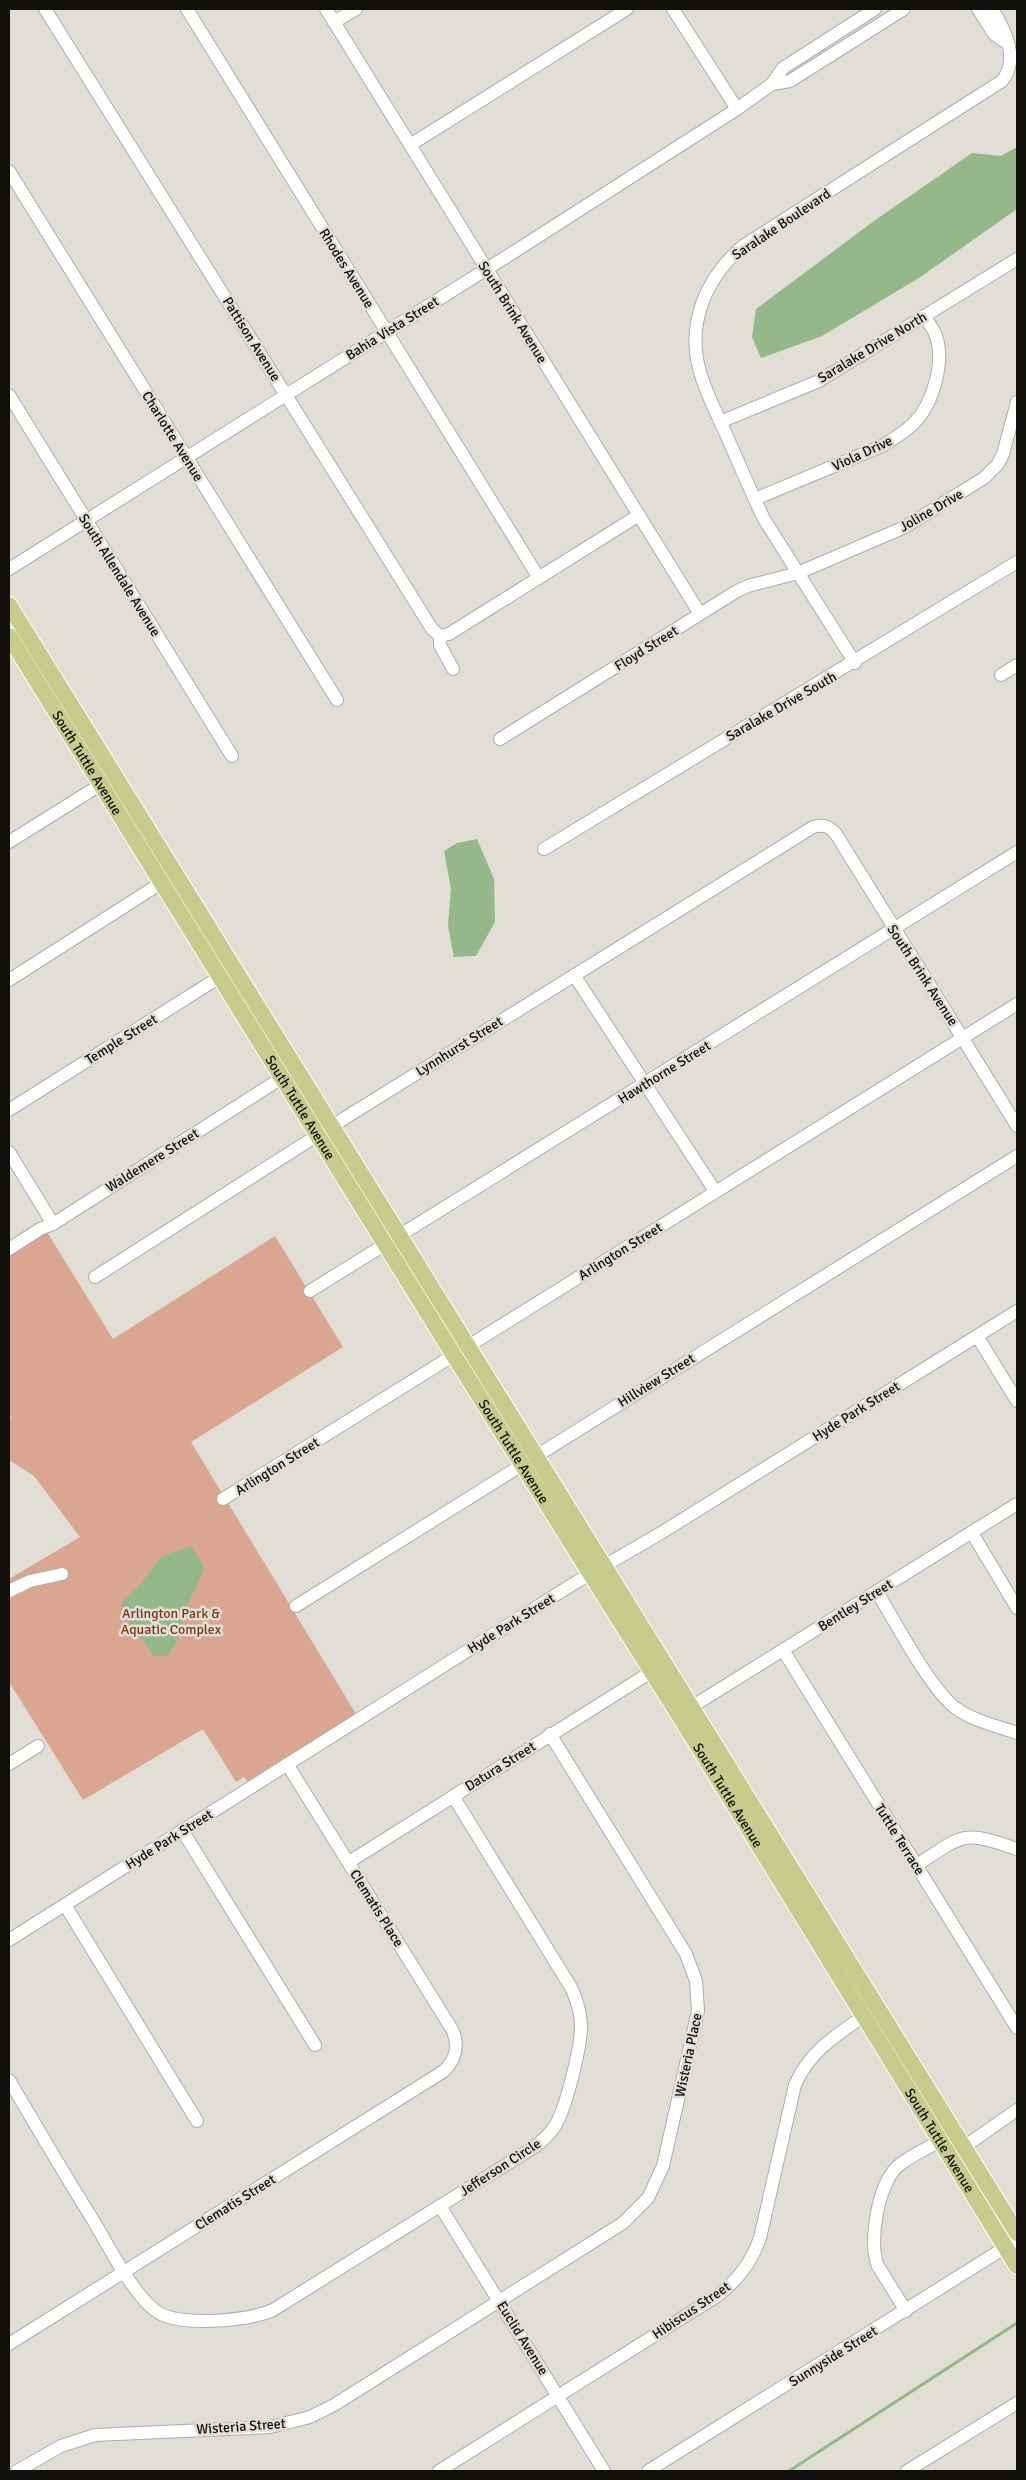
<svg xmlns="http://www.w3.org/2000/svg" width="1026" height="2480" viewBox="0 0 1026 2480" font-family="Signika,sans-serif">
  <style>
    .green { fill: #daa692 }
    .water { fill: #94b88a }
    .lines { fill: none; stroke-linecap: round; stroke-linejoin: round }
    .stream { stroke: #94b88a; stroke-width: 3 }
    .minor-casing { stroke: #b0ada6; stroke-width: 14 }
    .major-casing { stroke: #fff; stroke-width: 18 }
    .minor { stroke: #fff; stroke-width: 12 }
    .major { stroke: #c5cc8c; stroke-width: 16 }
    .labels { text-anchor: middle; stroke-width: 5; stroke-linejoin: round; paint-order: stroke }
    .street-label { font-size: 14px; fill: #11100d; stroke: #e1ded6 }
    .park-label { font-size: 14px; fill: #7e3818; stroke: #e1ded6 }
  </style>
  <rect width="100%" height="100%" fill="#e1ded6"/>
  <path class="green" d="M47,1232L113,1339L275,1236L343,1347L191,1442L356,1714L248,1782L244,1777L236,1782L203,1729L83,1800L9,1682V1598L51,1571L9,1585V1579L80,1537L34,1476L9,1460V1417L12,1418L9,1414V1256Z"/>
  <g class="water">
    <path d="M1017,147V209L919,278L822,336L761,358L752,337L756,309L874,221L972,153L1001,156Z"/>
    <path d="M477,839L494,879L495,922L476,956L454,957L448,926L451,889L444,851L457,843Z"/>
    <path d="M191,1546L205,1568L188,1604L177,1642L168,1656H154L130,1624L121,1604L142,1582L162,1556Z"/>
  </g>
  <g class="lines">
    <path class="stream" d="M789,2471L1017,2323"/>
    <defs>
      <g id="minor">
        <path d="M45,9L432,629L440,636V645L453,669"/>
        <path d="M187,9L539,578"/>
        <path d="M326,9L700,614"/>
        <path d="M673,9L737,109"/>
        <path d="M978,9L994,34L1007,43"/>
        <path d="M334,22L356,9"/>
        <path d="M772,84L790,81L904,9"/>
        <path d="M410,145L627,9"/>
        <path d="M9,171L337,700"/>
        <path d="M9,395L232,756"/>
        <path d="M720,422L819,381L1017,259"/>
        <path d="M755,499L882,446C893,439 904,433 914,423C933,404 945,362 936,336C934,329 928,323 924,316"/>
        <path d="M9,569L517,250L737,109L772,84L783,68L875,9"/>
        <path d="M440,636L449,634L639,515"/>
        <path d="M855,663L764,519C750,490 738,461 725,432C716,412 706,393 700,372C686,323 706,278 743,246L1002,81C1020,59 1005,30 992,9"/>
        <path d="M1001,675L1017,665"/>
        <path d="M500,739L737,591L748,586L798,573L905,527L984,478L998,464L1003,454L1017,402"/>
        <path d="M9,842L108,780"/>
        <path d="M544,849L1017,562"/>
        <path d="M574,975L715,1191"/>
        <path d="M9,980L169,878"/>
        <path d="M9,1110L226,973"/>
        <path d="M9,1152L53,1224"/>
        <path d="M9,1249L40,1229L53,1224L288,1074"/>
        <path d="M95,1277L332,1126L813,827C823,824 829,826 836,834L1017,1126"/>
        <path d="M310,1291L1017,852"/>
        <path d="M977,1336L1017,1401"/>
        <path d="M223,1499L1017,1004"/>
        <path d="M972,1533L1017,1608"/>
        <path d="M9,1591L30,1581L62,1574"/>
        <path d="M877,1592C895,1621 931,1691 957,1709C974,1721 997,1726 1017,1733"/>
        <path d="M296,1606L1017,1156"/>
        <path d="M783,1650L1017,2028"/>
        <path d="M693,1706L1017,1504"/>
        <path d="M9,1764L38,1746"/>
        <path d="M182,1830L315,2045"/>
        <path d="M349,1862L651,1672"/>
        <path d="M917,1865C964,1834 962,1830 1017,1849"/>
        <path d="M65,1905L197,2121"/>
        <path d="M9,1940L578,1581L661,1533L1017,1311"/>
        <path d="M9,2080C37,2127 64,2174 93,2220C108,2245 136,2301 161,2314C186,2326 248,2321 273,2310L536,2146C543,2140 550,2134 555,2126C566,2108 581,2048 581,2026C581,2013 577,2001 572,1989L453,1796"/>
        <path d="M964,2147L1017,2110"/>
        <path d="M440,2206L604,2471"/>
        <path d="M906,2311L878,2266C868,2243 878,2185 897,2167C909,2156 926,2149 940,2141"/>
        <path d="M9,2344L444,2071C456,2059 459,2047 453,2031L287,1764"/>
        <path d="M17,2471L61,2446L95,2435L270,2427L310,2417L334,2405L623,2223L648,2198L663,2166L698,2011L696,1981L686,1954L550,1734"/>
        <path d="M439,2471L717,2296C738,2280 751,2263 760,2238L795,2085C809,2052 835,2036 864,2016"/>
        <path d="M648,2471L1017,2240"/>
        <path d="M907,2471L1017,2403"/>
      </g>
      <g id="major">
        <path d="M9,605L1017,2233"/>
        <path id="s1" d="M9,636L453,1354L682,1720L1017,2266"/>
      </g>
    </defs>
    <use href="#minor" class="minor-casing"/>
    <use href="#major" class="major-casing"/>
    <use href="#minor" class="minor"/>
    <use href="#major" class="major"/>
  </g>
  <g class="labels">
    <g class="street-label">
      <text transform="translate(781 224) rotate(-34)" y="5">Saralake Boulevard</text>
      <text transform="translate(347 268) rotate(58)" y="5">Rhodes Avenue</text>
      <text transform="translate(513 312) rotate(58)" y="5">South Brink Avenue</text>
      <text transform="translate(392 328) rotate(-32)" y="5">Bahia Vista Street</text>
      <text transform="translate(252 339) rotate(58)" y="5">Pattison Avenue</text>
      <text transform="translate(872 347) rotate(-31)" y="5">Saralake Drive North</text>
      <text transform="translate(173 436) rotate(58)" y="5">Charlotte Avenue</text>
      <text transform="translate(862 453) rotate(-25)" y="5">Viola Drive</text>
      <text transform="translate(931 510) rotate(-30)" y="5">Joline Drive</text>
      <text transform="translate(120 575) rotate(58)" y="5">South Allendale Avenue</text>
      <text transform="translate(646 648) rotate(-32)" y="5">Floyd Street</text>
      <text transform="translate(781 706) rotate(-30)" y="5">Saralake Drive South</text>
      <text dy="5" stroke="none"><textPath href="#s1" startOffset="149">South Tuttle Avenue</textPath></text>
      <text transform="translate(923 975) rotate(57)" y="5">South Brink Avenue</text>
      <text transform="translate(121 1039) rotate(-32)" y="5">Temple Street</text>
      <text transform="translate(459 1046) rotate(-32)" y="5">Lynnhurst Street</text>
      <text transform="translate(664 1072) rotate(-32)" y="5">Hawthorne Street</text>
      <text dy="5" stroke="none"><textPath href="#s1" startOffset="554">South Tuttle Avenue</textPath></text>
      <text transform="translate(152 1160) rotate(-32)" y="5">Waldemere Street</text>
      <text transform="translate(620 1251) rotate(-32)" y="5">Arlington Street</text>
      <text transform="translate(656 1380) rotate(-32)" y="5">Hillview Street</text>
      <text transform="translate(856 1411) rotate(-32)" y="5">Hyde Park Street</text>
      <text dy="5" stroke="none"><textPath href="#s1" startOffset="959">South Tuttle Avenue</textPath></text>
      <text transform="translate(277 1466) rotate(-32)" y="5">Arlington Street</text>
      <text transform="translate(855 1605) rotate(-32)" y="5">Bentley Street</text>
      <text transform="translate(511 1623) rotate(-32)" y="5">Hyde Park Street</text>
      <text transform="translate(500 1766) rotate(-32)" y="5">Datura Street</text>
      <text dy="5" stroke="none"><textPath href="#s1" startOffset="1364">South Tuttle Avenue</textPath></text>
      <text transform="translate(169 1839) rotate(-32)" y="5">Hyde Park Street</text>
      <text transform="translate(900 1839) rotate(58)" y="5">Tuttle Terrace</text>
      <text transform="translate(377 1908) rotate(58)" y="5">Clematis Place</text>
      <text transform="translate(688 2055) rotate(-78)" y="5">Wisteria Place</text>
      <text dy="5" stroke="none"><textPath href="#s1" startOffset="1769">South Tuttle Avenue</textPath></text>
      <text transform="translate(500 2167) rotate(-33)" y="5">Jefferson Circle</text>
      <text transform="translate(235 2202) rotate(-32)" y="5">Clematis Street</text>
      <text transform="translate(691 2310) rotate(-34)" y="5">Hibiscus Street</text>
      <text transform="translate(523 2338) rotate(58)" y="5">Euclid Avenue</text>
      <text transform="translate(833 2356) rotate(-32)" y="5">Sunnyside Street</text>
      <text transform="translate(241 2426) rotate(-4)" y="5">Wisteria Street</text>
    </g>
    <g class="park-label">
      <text x="171" y="1618">Arlington Park &amp;<tspan x="171" dy="16">Aquatic Complex</tspan></text>
    </g>
  </g>
  <rect width="1026" height="2480" fill="none" stroke="#11100d" stroke-width="20"/>
</svg>
